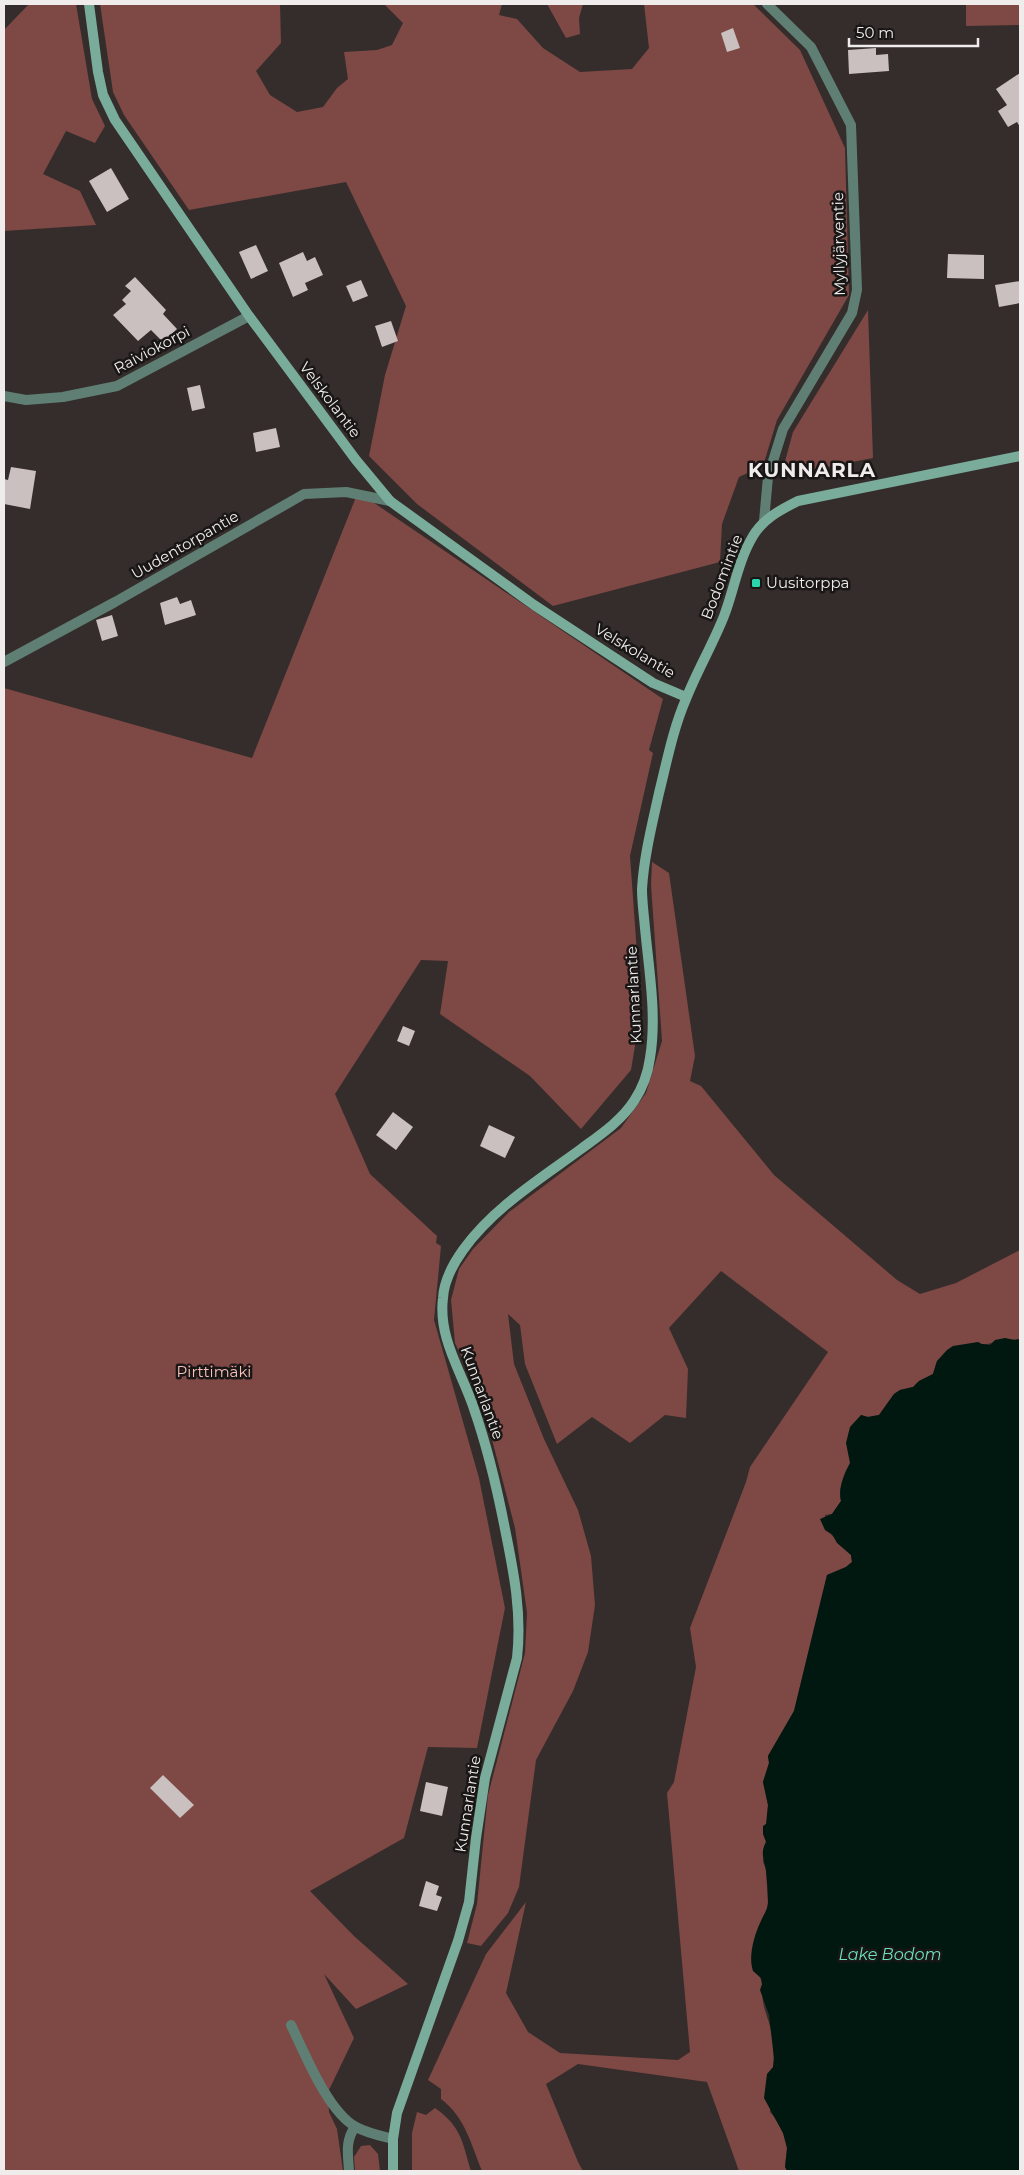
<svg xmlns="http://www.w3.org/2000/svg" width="1024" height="2175" viewBox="0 0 1024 2175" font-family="Montserrat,sans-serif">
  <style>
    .green { fill: #7e4844 }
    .water { fill: #011811 }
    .building { fill: #cac0bf }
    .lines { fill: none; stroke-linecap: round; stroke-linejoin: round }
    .street { stroke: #607f74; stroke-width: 10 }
    .secondary { stroke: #79ac9b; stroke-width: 10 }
    .poi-dot { fill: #2ad5ac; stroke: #191616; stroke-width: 2 }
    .labels { text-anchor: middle; stroke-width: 5; stroke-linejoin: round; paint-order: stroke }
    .street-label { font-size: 15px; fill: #f1ecec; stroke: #191616 }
    .poi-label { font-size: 15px; fill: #f1ecec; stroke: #191616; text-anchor: start }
    .park-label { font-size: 15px; fill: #fdc1bb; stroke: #191616 }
    .water-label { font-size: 16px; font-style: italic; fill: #6de1bf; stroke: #191616 }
    .district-label { font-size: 20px; font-weight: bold; letter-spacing: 1px; fill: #f1ecec; stroke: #191616 }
  </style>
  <rect width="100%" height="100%" fill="#342d2c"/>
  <g class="green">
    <path d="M29,4H76L92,99L105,126L95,143L66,131L43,174L80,191L96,225L4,231V30Z"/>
    <path d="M100,4H280L281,43L256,71L270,95L297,112L323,107L337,88L348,79L344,52L377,50L392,45L403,23L384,4H502L499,15L517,19L543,48L580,72L632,69L649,48L644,4H753L800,50L845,148L849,295L777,420L763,466L739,477L722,524L720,562L553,606L417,504L369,456L385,375L406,306L346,182L189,210L124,115L113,92Z"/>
    <path d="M547,4H583L579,18L580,34L566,38Z"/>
    <path d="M966,4H1020V25L966,26Z"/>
    <path d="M868,310L873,458L781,476L793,432Z"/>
    <path d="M358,492L663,699L649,750L653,753L630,856L641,1009L631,1070L581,1129L530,1076L440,1014L448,961L421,960L335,1094L370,1174L437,1236L436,1243L441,1246L434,1320L479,1478L505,1608L477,1748L428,1747L404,1838L310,1891L354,1936L408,1984L356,2009L324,1974L354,2038L328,2092L329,2112L337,2129L343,2171H4V688L252,758Z"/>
    <path d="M652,862L669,873L695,1056L690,1081L701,1086L774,1175L897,1280L920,1294L956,1283L1020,1250V1339C1014,1341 1009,1338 1003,1339C995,1341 991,1345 982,1344L937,1361L933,1374L919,1381L913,1387L900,1390L894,1394L879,1415L868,1417L861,1415C853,1429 856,1448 850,1463C846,1476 837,1487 841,1501L832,1514L825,1515V1530C834,1535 842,1547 851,1555L852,1562L846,1567L827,1575L794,1711L768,1756L769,1763L763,1782L768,1805L766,1842L763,1862L766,1869L768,1903L766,1914L763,1917L757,1973C765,1982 761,1991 763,2002C765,2013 770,2023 772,2035C776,2061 772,2087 770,2112C779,2122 785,2134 787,2148C787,2156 784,2164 787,2171H739L707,2082L578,2064L546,2084L578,2162L583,2171H482C471,2144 465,2117 441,2099V2089L428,2080L486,1954L526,1902L506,1993L528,2032L560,2053L678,2060L690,2052L667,1793L674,1782L696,1667L690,1628L746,1482L750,1467L828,1352L721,1271L669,1328L688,1369L686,1418L665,1415L630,1443L592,1417L557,1444L525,1364L520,1325L508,1314L514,1364L544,1439L578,1510L591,1556L595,1605L588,1652L573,1691L536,1760L519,1887L508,1913L481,1946L467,1943L477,1904L488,1795L525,1653L527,1613L515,1528L482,1401L455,1343L451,1300L459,1269L473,1249L509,1212L621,1128L646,1093L662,1041L651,885Z"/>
    <path d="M435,2108C462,2127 462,2142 471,2171H412V2133L417,2112L426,2115Z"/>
    <path d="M370,2145L378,2154L380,2171H355L354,2157L361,2146Z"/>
  </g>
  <path class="water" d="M1005,1338L1014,1340L1020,1339V2171H787L785,2167L787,2148L783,2133L764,2098L767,2074L773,2067L774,2058L769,2015L760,1990L762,1984L761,1978L753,1971C748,1957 754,1936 760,1923C763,1915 768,1910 768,1902C768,1892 767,1881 766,1871C764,1859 760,1853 766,1842L763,1834V1826L766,1824L768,1805L763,1782L769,1763L768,1756L794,1711L827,1575L846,1567L852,1562L851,1555L837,1543L832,1534L825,1530L820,1519L832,1514L841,1501C838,1488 844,1474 850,1463L846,1443L850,1427L861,1415L868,1417L879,1415L894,1394L900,1390L913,1387L919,1381L933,1374L937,1361L947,1350L953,1346L978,1342L982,1344L990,1345L995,1340Z"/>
  <g class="building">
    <path d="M733,28L740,48L727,52L721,33Z"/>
    <path d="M876,48V55L888,54L889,71L849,74L848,50Z"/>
    <path d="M1020,73V127L1017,122L1008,127L998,111L1007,105L996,89Z"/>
    <path d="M111,168L129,199L107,212L89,181Z"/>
    <path d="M256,245L268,271L251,279L239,252Z"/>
    <path d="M303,252L307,261L315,257L323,275L305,283L308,290L293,297L279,263Z"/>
    <path d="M948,254L984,255V279L947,278Z"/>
    <path d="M135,277L166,310L163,314L177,329L163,342L151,330L138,341L113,315L126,304L122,300L131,291L125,286Z"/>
    <path d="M361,280L368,296L353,302L346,286Z"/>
    <path d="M1020,281V303L999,307L995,285Z"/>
    <path d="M391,321L398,341L382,347L375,326Z"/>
    <path d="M200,385L205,408L192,411L187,388Z"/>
    <path d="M276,428L280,447L256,452L253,433Z"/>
    <path d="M11,467L36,471L30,509L4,504V479L8,480Z"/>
    <path d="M177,597L180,604L191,600L196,615L165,625L160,603Z"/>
    <path d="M112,615L118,636L102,641L96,620Z"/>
    <path d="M403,1026L415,1031L409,1046L397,1041Z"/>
    <path d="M393,1112L413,1127L396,1150L376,1135Z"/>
    <path d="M489,1125L515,1137L505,1158L480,1146Z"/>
    <path d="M163,1775L194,1805L180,1818L150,1788Z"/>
    <path d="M426,1782L448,1787L442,1816L420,1811Z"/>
    <path d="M426,1881L439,1886L436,1895L442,1897L437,1911L419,1906Z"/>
  </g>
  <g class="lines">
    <g class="street">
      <path d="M4,396L26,400L63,397L117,386L249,316"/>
      <path d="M764,521L768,477L783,429L852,313L857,290L851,125L811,47L767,4"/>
      <path d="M4,662L115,602L304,494L346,492L390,501"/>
      <path d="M291,2025C305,2054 328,2112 356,2127C367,2133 381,2136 393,2139"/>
      <path d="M349,2171C348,2154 345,2141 355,2127"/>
    </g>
    <g class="secondary">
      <path d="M89,4L98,72L103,95L115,120L249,316L356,460L390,501L534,605L653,683L686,697"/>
      <path d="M393,2171V2139L397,2113L458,1941L469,1902L476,1838L485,1778L517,1658C522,1614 514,1573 505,1529C497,1488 488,1449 474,1409C462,1372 438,1339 443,1298C444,1280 453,1264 463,1250C493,1208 540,1179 581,1149C600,1135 621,1121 634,1101C642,1089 648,1073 650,1058C657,1016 649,971 645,928C644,916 642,902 642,889C644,856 652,825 659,793C667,761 673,729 686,699C697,671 713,644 724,616C734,590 738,561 753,536C763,519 780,510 798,501L1020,456"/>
    </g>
  </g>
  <rect class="poi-dot" x="751" y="578" width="10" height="10" rx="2.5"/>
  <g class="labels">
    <g class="street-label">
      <text transform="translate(839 244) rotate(-91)" y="5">Myllyjärventie</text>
      <text transform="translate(152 350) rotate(-28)" y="5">Raiviokorpi</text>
      <text transform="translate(330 400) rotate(53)" y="5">Velskolantie</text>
      <text transform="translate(185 545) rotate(-30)" y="5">Uudentorpantie</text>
      <text transform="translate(722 577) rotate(-69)" y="5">Bodomintie</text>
      <text transform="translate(635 651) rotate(31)" y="5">Velskolantie</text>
      <text transform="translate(634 995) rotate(-93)" y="5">Kunnarlantie</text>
      <text transform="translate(482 1393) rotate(70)" y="5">Kunnarlantie</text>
      <text transform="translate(468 1804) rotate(-81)" y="5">Kunnarlantie</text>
    </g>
    <g class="poi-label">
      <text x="766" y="588">Uusitorppa</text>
    </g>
    <g class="park-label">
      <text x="214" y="1377">Pirttimäki</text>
    </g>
    <g class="water-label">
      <text x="890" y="1960">Lake Bodom</text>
    </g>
    <g class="district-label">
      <text x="812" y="477">KUNNARLA</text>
    </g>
  </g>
  <rect width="1024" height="2175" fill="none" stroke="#f1ecec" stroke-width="10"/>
  <path d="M849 38v8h129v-8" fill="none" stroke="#f1ecec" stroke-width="2.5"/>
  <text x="856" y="38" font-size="15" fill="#f1ecec" stroke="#191616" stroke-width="4" paint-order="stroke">50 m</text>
</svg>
